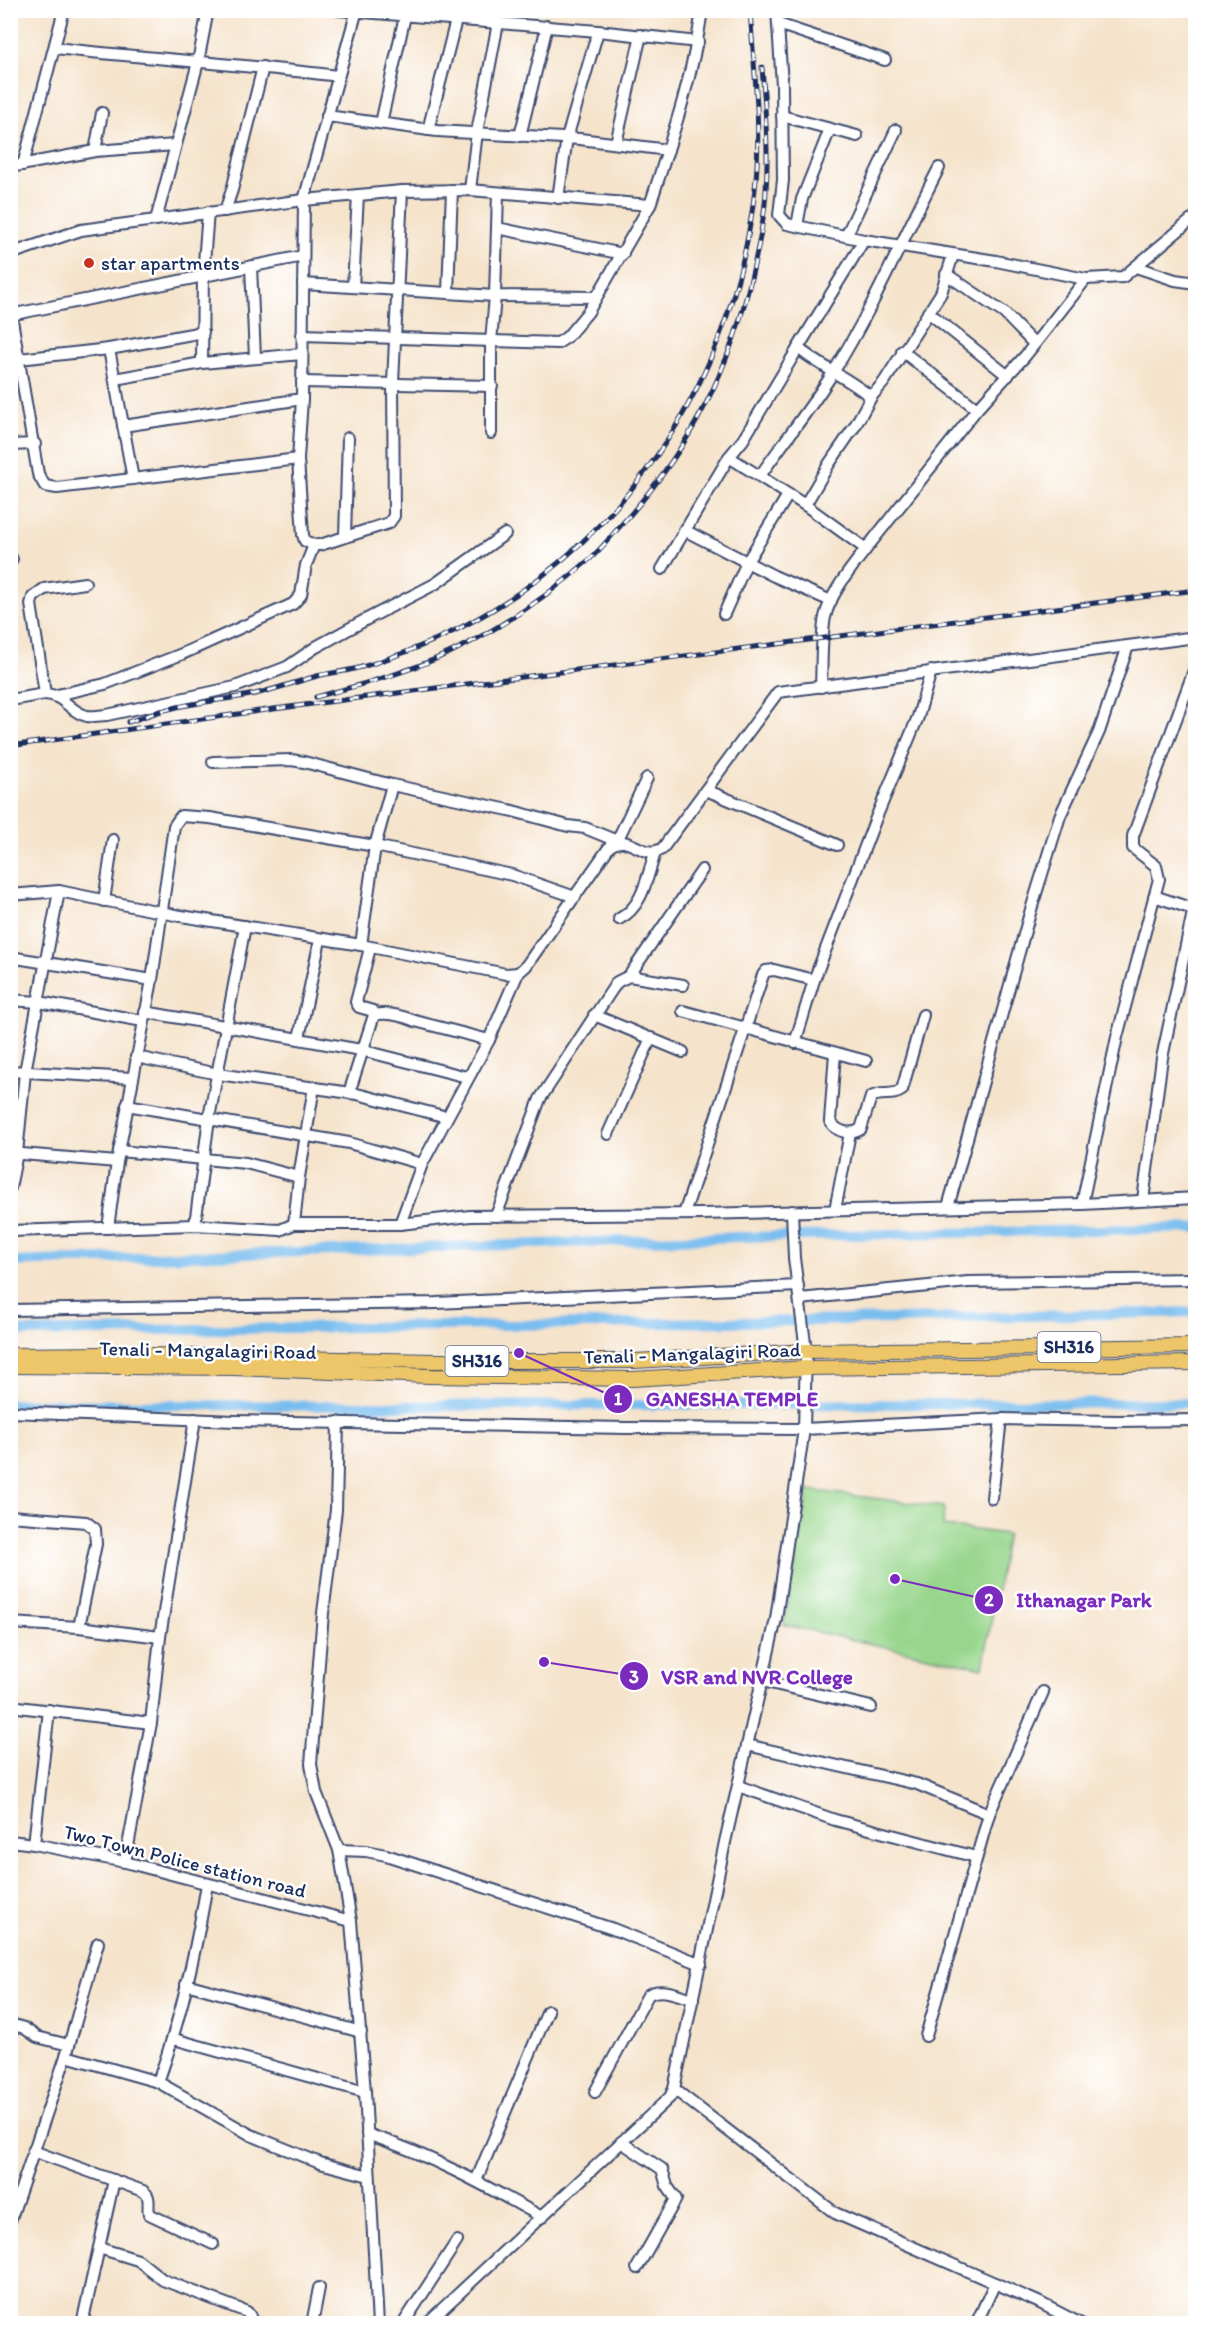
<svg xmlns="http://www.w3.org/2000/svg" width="1206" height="2334" viewBox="0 0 1206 2334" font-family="Itim,sans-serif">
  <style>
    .green { fill: #97d68c; stroke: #598275; stroke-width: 1.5 }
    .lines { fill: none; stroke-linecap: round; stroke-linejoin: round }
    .canal { stroke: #79bdef; stroke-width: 10 }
    .minor-casing { stroke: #3c4a6e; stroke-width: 14 }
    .major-casing { stroke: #3c4a6e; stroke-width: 16 }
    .minor { stroke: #fff; stroke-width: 10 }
    .major { stroke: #ecc669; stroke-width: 14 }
    .rail-casing { stroke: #1b2f5e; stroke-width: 5 }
    .rail { stroke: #fff; stroke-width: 3; stroke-dasharray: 9; stroke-linecap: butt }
    .poi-dot { fill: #c8321e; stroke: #fff; stroke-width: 2 }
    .labels { text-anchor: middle; stroke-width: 5; stroke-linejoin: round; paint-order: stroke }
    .shield { fill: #fff; stroke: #5f6d8e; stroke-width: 1.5 }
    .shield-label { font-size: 18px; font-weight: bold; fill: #1b2f5e }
    .poi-label { font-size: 20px; fill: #1b2f5e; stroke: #fff; text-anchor: start }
    .street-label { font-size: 20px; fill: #1b2f5e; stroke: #fff }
    .leader { fill: none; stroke: #7b2cbf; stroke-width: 2 }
    .callout-dot { fill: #7b2cbf; stroke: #fff; stroke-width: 2 }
    .mark-label { font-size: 18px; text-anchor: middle; font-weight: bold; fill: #fff }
    .callout-label { font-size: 21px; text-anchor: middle; font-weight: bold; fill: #7b2cbf; stroke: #fff; stroke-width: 5; stroke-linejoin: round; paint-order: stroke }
  </style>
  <rect width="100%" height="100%" fill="#fff"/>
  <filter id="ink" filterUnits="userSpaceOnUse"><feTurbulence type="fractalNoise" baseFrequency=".0167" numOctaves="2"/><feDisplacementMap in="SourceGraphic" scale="12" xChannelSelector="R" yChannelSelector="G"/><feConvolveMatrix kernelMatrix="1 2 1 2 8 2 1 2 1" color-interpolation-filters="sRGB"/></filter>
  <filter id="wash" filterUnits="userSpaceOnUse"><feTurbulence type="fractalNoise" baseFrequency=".008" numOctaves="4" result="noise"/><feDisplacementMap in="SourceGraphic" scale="24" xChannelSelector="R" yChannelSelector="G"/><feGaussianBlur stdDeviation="1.35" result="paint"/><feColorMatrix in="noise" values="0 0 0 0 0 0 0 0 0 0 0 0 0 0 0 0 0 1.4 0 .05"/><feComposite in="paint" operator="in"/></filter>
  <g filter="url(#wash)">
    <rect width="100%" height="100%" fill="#f5e3cb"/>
    <path class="green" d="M808,1490L944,1507L943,1526L1007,1534L983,1668L784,1625Z"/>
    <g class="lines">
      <g class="canal">
        <path d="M10,1262L740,1237L1196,1228"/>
        <path d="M10,1332L808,1321L1196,1312"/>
        <path d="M10,1404L379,1406L1196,1403"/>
      </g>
    </g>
  </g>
  <g filter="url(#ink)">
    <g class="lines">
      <defs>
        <g id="minor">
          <path d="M338,10L598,31L698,42"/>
          <path d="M357,10L304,200L302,399L298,459L303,535L305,541L314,545H320L389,523L394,516L393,383L402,191"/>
          <path d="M777,10L782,85L783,180L779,215L787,224L864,240L996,261L1086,279L1123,277L1196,216"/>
          <path d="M778,24L885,60"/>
          <path d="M55,48C149,59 244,64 338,76"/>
          <path d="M327,116L437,131L580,139L668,150"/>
          <path d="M782,116L857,136"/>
          <path d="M381,123L405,16"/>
          <path d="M428,130L456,20"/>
          <path d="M520,136L547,26"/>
          <path d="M616,143L641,35"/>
          <path d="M95,151L102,113"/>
          <path d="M23,165L64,10"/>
          <path d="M10,167L95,151L175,145"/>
          <path d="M470,190L477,132L498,23"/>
          <path d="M558,198L567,138L598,31"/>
          <path d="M225,211L232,190L263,67"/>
          <path d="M156,220L198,62L208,10"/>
          <path d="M797,226L802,199L830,129"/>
          <path d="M497,228L623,254"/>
          <path d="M846,236L896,130"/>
          <path d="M10,254L81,230L304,200L402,191L470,190L650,205C671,141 693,77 702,10"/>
          <path d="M251,266L255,358"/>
          <path d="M1136,267L1175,280L1196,283"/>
          <path d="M946,274L1004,313L1034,344"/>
          <path d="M303,284L495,296L595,297"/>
          <path d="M353,287L358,195"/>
          <path d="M448,292L452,190"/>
          <path d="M10,308L38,474L45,486L57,488L298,459"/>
          <path d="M928,312L1008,376"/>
          <path d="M10,315L303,256"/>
          <path d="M302,335L558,343L567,337L588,312L650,205"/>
          <path d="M798,348L864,240"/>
          <path d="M109,349L133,479"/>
          <path d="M902,351L977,409"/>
          <path d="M19,359L109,349L203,332"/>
          <path d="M202,363L203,275L208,212"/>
          <path d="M115,379L202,363L302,354"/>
          <path d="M302,382L492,386"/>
          <path d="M123,426L302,399"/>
          <path d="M491,433V342L495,296L498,193"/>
          <path d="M10,445L35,444"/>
          <path d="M760,476C784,441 812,407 834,371C874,307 904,235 939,168"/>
          <path d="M805,505L729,457L743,440L798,348C821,367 848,378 871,397"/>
          <path d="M684,530L774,576L831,601"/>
          <path d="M345,537L348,438"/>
          <path d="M866,549L977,409L1026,355L1086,279"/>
          <path d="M10,559H12"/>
          <path d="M662,569L729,457"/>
          <path d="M724,614L747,562L788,495"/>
          <path d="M821,687C822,665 821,637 825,617C831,592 851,569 866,549L805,505L829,464L855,426L871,397L884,382L941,293L953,255"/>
          <path d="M45,694C65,695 69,712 87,716C93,717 101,715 107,715L235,687L287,667L316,647L367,619L435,584L505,534"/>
          <path d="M57,695L105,684L182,654L293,604L301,595L306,565L314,545"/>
          <path d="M10,700L45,694L31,604L33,597L44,589L85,583"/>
          <path d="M213,762L291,760L304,762L392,785L509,810L568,826L585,828L617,841L647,778"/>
          <path d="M706,790L837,845"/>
          <path d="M10,895L59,891L175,915L361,945L506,974L518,973L526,966L610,846C629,832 642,860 662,849L778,692L1196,637"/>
          <path d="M1154,896L1193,909"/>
          <path d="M104,901L113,840"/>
          <path d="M619,919C643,907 647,877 655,853"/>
          <path d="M361,945L375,846L392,785"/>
          <path d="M10,957L152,980"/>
          <path d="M629,976L702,870"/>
          <path d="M10,1000L39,1002L143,1021"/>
          <path d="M683,1011L866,1061"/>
          <path d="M145,1012L361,1050L467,1077"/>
          <path d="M374,1015C387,1012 403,1016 415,1021L489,1040"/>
          <path d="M594,1015L683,1052"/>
          <path d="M299,1038L320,940"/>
          <path d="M795,1043L814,980L876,818L918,717L931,671"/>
          <path d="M835,1053L830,1121C836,1132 851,1136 861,1129L871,1097C881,1091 893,1097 902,1090L923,1015"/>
          <path d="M136,1057L218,1074L357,1094L447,1117"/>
          <path d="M10,1071L132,1078"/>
          <path d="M349,1093L374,1015L373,1011L359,1007L356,1002L370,948"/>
          <path d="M127,1105L349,1143L422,1164"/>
          <path d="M608,1134L651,1038"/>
          <path d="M119,1151L246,1163L299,1177"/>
          <path d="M10,1153L117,1162"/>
          <path d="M10,1188L17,1153L25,1072L59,891"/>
          <path d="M1143,1200L1162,1058L1196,898"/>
          <path d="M1082,1204L1117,1037L1159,879L1156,866L1133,848V836L1196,665"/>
          <path d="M948,1207L1030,913L1060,816L1099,732L1128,646"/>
          <path d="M835,1210L850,1133"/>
          <path d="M684,1214L763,975L766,971L774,970L814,980"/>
          <path d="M496,1216L540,1099L617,982L629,976L683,985"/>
          <path d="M294,1224L299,1177L314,1087"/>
          <path d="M400,1224L422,1164L489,1040L518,973"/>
          <path d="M195,1225L209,1118L245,926"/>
          <path d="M108,1228L117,1162L152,980L174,826L181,816L210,818L375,846L512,875L575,897"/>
          <path d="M10,1231L195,1225L280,1230L294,1224H400L470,1216L702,1214L1082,1204L1196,1198"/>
          <path d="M800,1299L968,1282L1196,1279"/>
          <path d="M10,1310L436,1303L798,1286"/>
          <path d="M10,1412L235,1421L626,1428L804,1429L1001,1419L1118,1421L1196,1420"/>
          <path d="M338,1422L336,1510L323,1613L311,1764L316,1792L339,1850L351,1921L365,2092L378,2324"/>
          <path d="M992,1498L1001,1419"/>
          <path d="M10,1516L86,1522L95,1529L96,1544L79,1627"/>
          <path d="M10,1623L79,1627L160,1637"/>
          <path d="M762,1681L871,1707"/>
          <path d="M10,1706L151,1723"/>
          <path d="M747,1745L917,1784L989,1814"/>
          <path d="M738,1786L835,1820L976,1857"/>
          <path d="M10,1841L34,1844L125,1862L351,1921"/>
          <path d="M34,1844L49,1710"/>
          <path d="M339,1850L366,1851L386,1855L613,1929L701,1964"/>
          <path d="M125,1862L151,1723L160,1637L195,1419"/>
          <path d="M186,1984L361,2032"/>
          <path d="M10,2024L24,2028L37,2037L69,2045"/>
          <path d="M926,2036L989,1814L1043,1692"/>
          <path d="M174,2039L365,2092"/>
          <path d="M66,2056L158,2082L251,2135L320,2163L369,2176"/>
          <path d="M158,2082C181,2018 196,1951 207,1884"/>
          <path d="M674,2089L835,2213L1038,2302L1081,2324"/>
          <path d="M595,2092L648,1995C661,1986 680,1996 693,1999"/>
          <path d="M367,2134C428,2154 486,2186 542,2217"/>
          <path d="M621,2142L662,2169L667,2186L676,2199L637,2268"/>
          <path d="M33,2151L143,2191C152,2197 147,2205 149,2214L213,2244"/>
          <path d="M476,2181L548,2011"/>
          <path d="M10,2221L66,2056L98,1943"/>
          <path d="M99,2248L138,2260L163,2280L247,2312L250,2316L251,2324"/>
          <path d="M82,2324L114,2180"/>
          <path d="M312,2324L319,2288"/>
          <path d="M403,2324L457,2241"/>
          <path d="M426,2324L670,2097L674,2089L725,1842L776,1619L804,1429L806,1351L794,1258L792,1211"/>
          <path d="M976,2324L995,2283"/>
        </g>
        <g id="major">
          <path d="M10,1355L103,1354L434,1361H635L806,1351L1196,1346"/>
          <path d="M10,1366L234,1368L428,1376L633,1379L805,1368L1196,1363"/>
        </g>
      </defs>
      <use href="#minor" class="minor-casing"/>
      <use href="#major" class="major-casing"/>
      <use href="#minor" class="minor"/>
      <use href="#major" class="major"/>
      <defs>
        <g id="rail">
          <path d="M316,697C368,683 421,669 469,643C513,620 554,591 591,558C602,548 612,535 622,524C690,449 731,369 753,270C759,244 765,216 766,190C769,149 765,108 762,67"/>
          <path d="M128,722C142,718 155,712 169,709C197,702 226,700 255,694C276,689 296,682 317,676C329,673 342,672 354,669C371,665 389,658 406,652C604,576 732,398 755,189C762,130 754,69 750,10"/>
          <path d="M10,746L266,710L1196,590"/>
        </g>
      </defs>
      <use href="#rail" class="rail-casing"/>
      <use href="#rail" class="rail"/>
    </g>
  </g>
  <circle class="poi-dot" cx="89" cy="263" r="6"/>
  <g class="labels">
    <g class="shield">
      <rect x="1037.5" y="1332" width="63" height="30" rx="4.5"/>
      <rect x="445.5" y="1346" width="63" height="30" rx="4.5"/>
    </g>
    <g class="shield-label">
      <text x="1069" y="1353">SH316</text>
      <text x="477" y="1367">SH316</text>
    </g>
    <g class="poi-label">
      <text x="101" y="270">star apartments</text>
    </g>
    <g class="street-label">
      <text transform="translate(208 1350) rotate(1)" y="7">Tenali - Mangalagiri Road</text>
      <text transform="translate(692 1353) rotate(-2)" y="7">Tenali - Mangalagiri Road</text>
      <text transform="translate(185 1861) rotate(14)" y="7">Two Town Police station road</text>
    </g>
  </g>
  <path class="leader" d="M519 1353L618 1399M895 1579L989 1600M544 1662L634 1676"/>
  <g class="callout-dot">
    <circle cx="519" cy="1353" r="6"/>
    <circle cx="895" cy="1579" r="6"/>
    <circle cx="544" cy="1662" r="6"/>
    <circle cx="618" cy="1399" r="15"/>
    <circle cx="989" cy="1600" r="15"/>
    <circle cx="634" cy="1676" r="15"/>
  </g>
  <g class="mark-label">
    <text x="618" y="1405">1</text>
    <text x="989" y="1606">2</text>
    <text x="634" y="1683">3</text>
  </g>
  <g class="callout-label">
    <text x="732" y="1406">GANESHA TEMPLE</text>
    <text x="1084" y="1607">Ithanagar Park</text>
    <text x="757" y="1684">VSR and NVR College</text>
  </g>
  <rect width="1206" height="2334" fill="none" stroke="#fff" stroke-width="36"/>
</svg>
